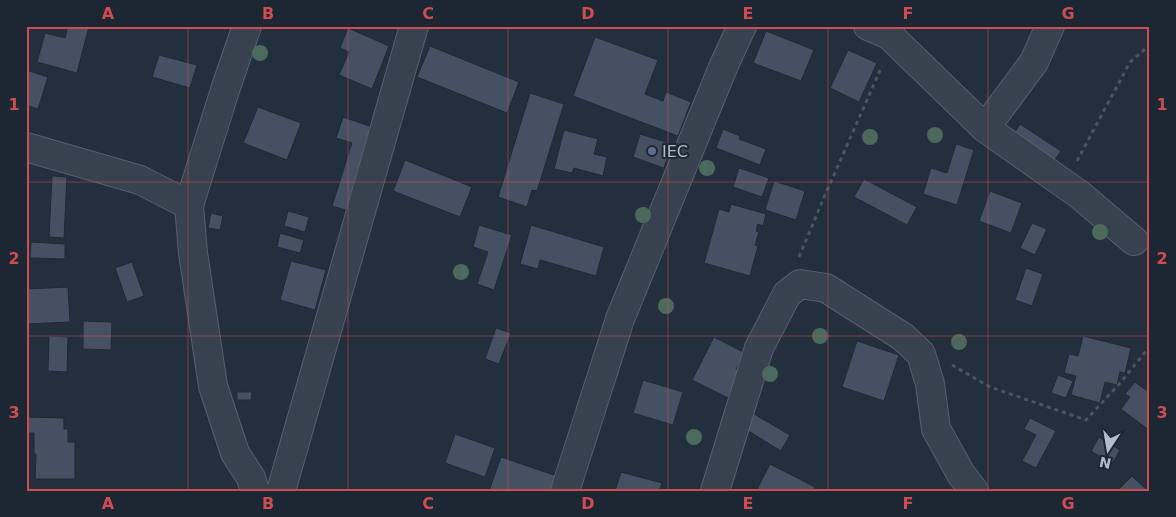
<svg xmlns="http://www.w3.org/2000/svg" width="1176" height="517" viewBox="0 0 1176 517" font-family="'DejaVu Sans',sans-serif">
  <style>
    .building { fill: #455162; stroke: #1f2835 }
    .lines { fill: none; stroke-linecap: round; stroke-linejoin: round }
    .minor-casing { stroke: #565f6c; stroke-width: 30 }
    .path { stroke: #44595c; stroke-width: 3; stroke-dasharray: 4 4; stroke-linecap: butt }
    .minor { stroke: #38414e; stroke-width: 28 }
    .tree { fill: #4b6a5d }
    .grid { fill: none; stroke: #ce4d50; stroke-width: 1; stroke-opacity: 0.55 }
    .service-dot { fill: #5c6f8a; stroke: #1d2633; stroke-width: 2 }
    .labels { text-anchor: middle; stroke-width: 4; stroke-linejoin: round; paint-order: stroke }
    .poi-label { font-size: 16px; fill: #b4bcc9; stroke: #1d2633; text-anchor: start }
    .neatline { fill: none; stroke: #ce4d50; stroke-width: 2 }
    .grid-label { font-size: 16px; text-anchor: middle; font-weight: bold; fill: #ce4d50 }
  </style>
  <rect width="100%" height="100%" fill="#242f3e"/>
  <g class="building">
    <path d="M68,26H89L77,73L37,62L45,33L65,38Z"/>
    <path d="M348,28L389,46L372,89L339,75L349,52L340,48Z"/>
    <path d="M766,31L814,50L801,81L753,63Z"/>
    <path d="M595,37L658,60L645,94L663,101L666,92L691,102L678,136L573,96Z"/>
    <path d="M430,46L519,82L507,113L417,77Z"/>
    <path d="M848,50L877,63L859,102L830,88Z"/>
    <path d="M159,55L197,65L190,88L152,77Z"/>
    <path d="M26,70L48,77L38,109L26,105Z"/>
    <path d="M530,93L564,104L537,191L532,190L527,207L498,197Z"/>
    <path d="M258,107L301,123L287,160L243,143Z"/>
    <path d="M343,117L375,128L349,211L332,206L352,143L336,138Z"/>
    <path d="M1020,124L1061,151L1052,164L1011,138Z"/>
    <path d="M723,129L740,136L739,139L766,149L760,165L716,148Z"/>
    <path d="M564,130L598,139L594,154L607,157L603,176L574,168L572,173L554,169Z"/>
    <path d="M640,134L672,144L664,168L633,157Z"/>
    <path d="M956,144L974,150L957,205L923,194L931,168L947,173Z"/>
    <path d="M405,160L472,187L460,217L393,191Z"/>
    <path d="M739,168L769,178L762,197L733,187Z"/>
    <path d="M52,176L67,177L64,238L49,237Z"/>
    <path d="M864,179L917,207L907,225L854,197Z"/>
    <path d="M774,181L805,191L796,220L765,210Z"/>
    <path d="M990,191L1022,203L1011,233L979,221Z"/>
    <path d="M731,204L766,214L763,226L758,224L756,231L759,232L755,245L758,246L750,276L704,263L719,209L729,212Z"/>
    <path d="M288,211L309,217L305,232L284,226Z"/>
    <path d="M211,213L223,216L220,230L208,228Z"/>
    <path d="M1032,223L1047,229L1035,255L1020,248Z"/>
    <path d="M479,225L512,235L494,290L477,284L488,252L473,247Z"/>
    <path d="M531,225L604,247L596,276L540,260L538,269L520,264Z"/>
    <path d="M280,233L304,240L300,253L277,247Z"/>
    <path d="M31,242L65,244V259L30,258Z"/>
    <path d="M291,261L326,270L315,310L280,300Z"/>
    <path d="M132,262L144,296L127,302L115,268Z"/>
    <path d="M1026,268L1043,274L1032,306L1015,300Z"/>
    <path d="M68,287L70,322L26,324V289Z"/>
    <path d="M83,321L112,322L111,350L83,349Z"/>
    <path d="M496,328L511,333L499,364L485,359Z"/>
    <path d="M49,336L68,337L67,372L48,371Z"/>
    <path d="M1083,336L1131,348L1125,373L1120,372L1117,385L1105,382L1100,403L1071,395L1076,376L1064,373L1069,354L1078,356Z"/>
    <path d="M714,337L745,353L736,369L742,372L728,398L692,380Z"/>
    <path d="M857,341L899,355L884,401L842,387Z"/>
    <path d="M1058,375L1073,381L1066,398L1051,393Z"/>
    <path d="M643,380L683,392L673,425L633,413Z"/>
    <path d="M1135,382L1150,393V431L1121,409L1130,397L1125,394Z"/>
    <path d="M237,392H252L251,400H237Z"/>
    <path d="M754,414L790,435L781,451L745,429Z"/>
    <path d="M26,417L64,418V429H68V442H75V479H35L36,454H34V433H26Z"/>
    <path d="M1030,418L1056,431L1036,468L1022,461L1036,435L1024,429Z"/>
    <path d="M455,434L495,448L485,477L445,463Z"/>
    <path d="M1099,437L1120,450L1112,464L1091,451Z"/>
    <path d="M501,457L557,476L552,491H489Z"/>
    <path d="M770,464L815,487L813,491H756Z"/>
    <path d="M621,472L662,483L659,491H615Z"/>
    <path d="M1132,476L1148,491H1117Z"/>
  </g>
  <g class="lines">
    <defs>
      <g id="minor">
        <path d="M868,26L889,35L985,128L1080,195L1134,241"/>
        <path d="M985,128L1034,62L1050,26"/>
        <path d="M26,147L140,180L189,205L193,253L213,386L235,453L251,478L255,491"/>
        <path d="M189,205L226,87L247,26"/>
        <path d="M281,491L414,26"/>
        <path d="M565,491L620,319L724,65L742,26"/>
        <path d="M715,491L759,348L787,294L800,284L826,288L903,337L921,354L930,384L936,429L961,474L974,491"/>
      </g>
    </defs>
    <use href="#minor" class="minor-casing"/>
    <g class="path">
      <path d="M1077,161L1130,62L1150,45"/>
      <path d="M799,257L822,202L882,66"/>
      <path d="M952,365L990,387L1086,420L1121,382L1150,346"/>
    </g>
    <use href="#minor" class="minor"/>
  </g>
  <g class="tree">
    <circle cx="260" cy="53" r="8"/>
    <circle cx="935" cy="135" r="8"/>
    <circle cx="870" cy="137" r="8"/>
    <circle cx="707" cy="168" r="8"/>
    <circle cx="643" cy="215" r="8"/>
    <circle cx="1100" cy="232" r="8"/>
    <circle cx="461" cy="272" r="8"/>
    <circle cx="666" cy="306" r="8"/>
    <circle cx="820" cy="336" r="8"/>
    <circle cx="959" cy="342" r="8"/>
    <circle cx="770" cy="374" r="8"/>
    <circle cx="694" cy="437" r="8"/>
  </g>
  <path class="grid" d="M188,26V491M348,26V491M508,26V491M668,26V491M828,26V491M988,26V491M26,182H1150M26,336H1150"/>
  <circle class="service-dot" cx="652" cy="151" r="5"/>
  <g class="labels">
    <g class="poi-label">
      <text x="662" y="157">IEC</text>
    </g>
  </g>
  <rect width="1176" height="517" fill="none" stroke="#1d2633" stroke-width="55"/>
  <g transform="translate(1108 450) rotate(192)" stroke="#1d2633" stroke-width="4" paint-order="stroke">
  <path d="M0-4L9 19L0 12L-9 19Z" fill="#b4bcc9"/>
  <text y="-8" font-size="14" font-weight="bold" text-anchor="middle" fill="#b4bcc9">N</text>
  </g>
  <rect x="28" y="28" width="1120" height="462" class="neatline"/>
  <g class="grid-label">
    <text x="108" y="19">A</text>
    <text x="268" y="19">B</text>
    <text x="428" y="19">C</text>
    <text x="588" y="19">D</text>
    <text x="748" y="19">E</text>
    <text x="908" y="19">F</text>
    <text x="1068" y="19">G</text>
    <text x="14" y="110">1</text>
    <text x="1162" y="110">1</text>
    <text x="14" y="264">2</text>
    <text x="1162" y="264">2</text>
    <text x="14" y="418">3</text>
    <text x="1162" y="418">3</text>
    <text x="108" y="509">A</text>
    <text x="268" y="509">B</text>
    <text x="428" y="509">C</text>
    <text x="588" y="509">D</text>
    <text x="748" y="509">E</text>
    <text x="908" y="509">F</text>
    <text x="1068" y="509">G</text>
  </g>
</svg>
